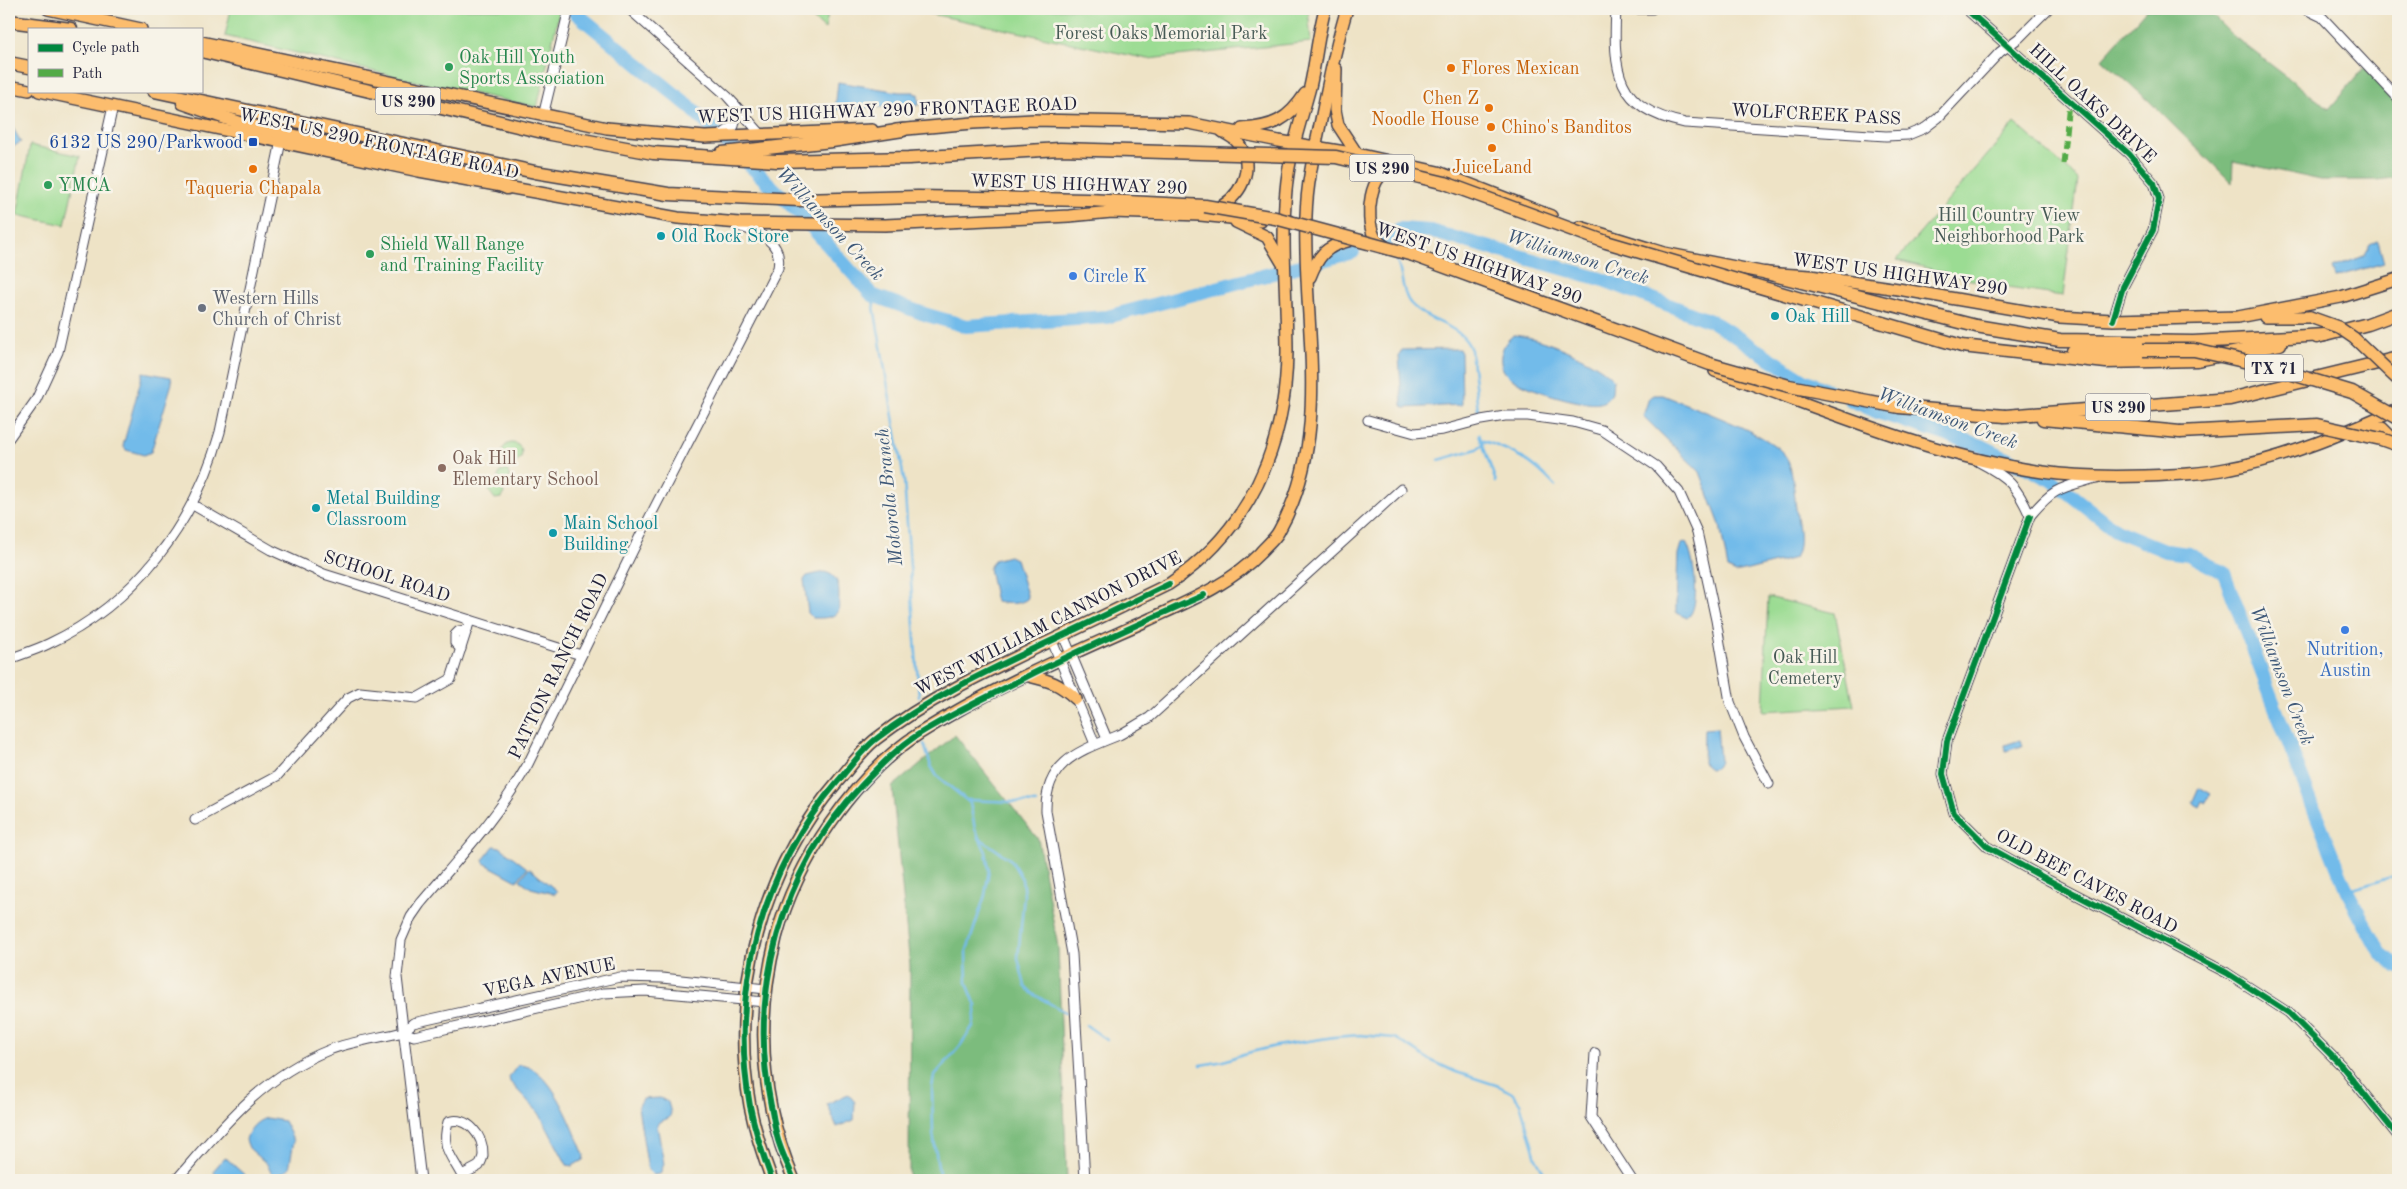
<svg xmlns="http://www.w3.org/2000/svg" width="2407" height="1189" viewBox="0 0 2407 1189" font-family="'Old Standard TT',serif">
  <style>
    .green { fill: #9bdc93; stroke: #5e7f67 }
    .forest { fill: #7cbc7d; stroke: #4f6f5c }
    .water { fill: #72bbea; stroke: #4a6e92 }
    .lines { fill: none; stroke-linecap: round; stroke-linejoin: round }
    .stream { stroke: #72bbea; stroke-width: 2.5 }
    .river { stroke: #72bbea; stroke-width: 14 }
    .minor-casing { stroke: #413f50; stroke-width: 11 }
    .major-casing { stroke: #413f50; stroke-width: 14 }
    .highway-casing { stroke: #413f50; stroke-width: 15 }
    .minor { stroke: #fff; stroke-width: 9 }
    .major { stroke: #fcbd6e; stroke-width: 11 }
    .highway { stroke: #fcbd6e; stroke-width: 12 }
    .major-bridge-casing { stroke: #413f50; stroke-width: 14; stroke-linecap: butt }
    .highway-bridge-casing { stroke: #413f50; stroke-width: 15; stroke-linecap: butt }
    .major-bridge { stroke: #fcbd6e; stroke-width: 11 }
    .highway-bridge { stroke: #fcbd6e; stroke-width: 12 }
    .quiet { stroke: #53aa46; stroke-width: 5; stroke-dasharray: 10 5; stroke-linecap: butt }
    .cycleway-casing { stroke: #f7f3e8; stroke-width: 9 }
    .cycleway { stroke: #00873e; stroke-width: 6 }
    .leisure-dot { fill: #2e9e5b; stroke: #f7f3e8; stroke-width: 2 }
    .food-dot { fill: #e8710a; stroke: #f7f3e8; stroke-width: 2 }
    .transit-dot { fill: #1a4fb4; stroke: #f7f3e8; stroke-width: 2 }
    .culture-dot { fill: #0f9aa8; stroke: #f7f3e8; stroke-width: 2 }
    .shop-dot { fill: #3f7fe0; stroke: #f7f3e8; stroke-width: 2 }
    .worship-dot { fill: #6b7280; stroke: #f7f3e8; stroke-width: 2 }
    .education-dot { fill: #8d6e63; stroke: #f7f3e8; stroke-width: 2 }
    .labels { text-anchor: middle; stroke-width: 5; stroke-linejoin: round; paint-order: stroke }
    .shield { fill: #f7f3e8; stroke: #62616f; stroke-width: 1 }
    .shield-label { font-size: 16px; font-weight: bold; fill: #22223b }
    .park-label { font-size: 18px; fill: #465a55; stroke: #f7f3e8 }
    .leisure-label { font-size: 18px; fill: #27864d; stroke: #f7f3e8; text-anchor: start }
    .food-label { font-size: 18px; fill: #c56008; stroke: #f7f3e8; text-anchor: start }
    .street-label { font-size: 18px; fill: #22223b; stroke: #f7f3e8 }
    .transit-label { font-size: 18px; fill: #164399; stroke: #f7f3e8; text-anchor: end }
    .culture-label { font-size: 18px; fill: #0d838f; stroke: #f7f3e8; text-anchor: start }
    .shop-label { font-size: 18px; fill: #366cbe; stroke: #f7f3e8; text-anchor: start }
    .worship-label { font-size: 18px; fill: #5b616d; stroke: #f7f3e8; text-anchor: start }
    .education-label { font-size: 18px; fill: #785e54; stroke: #f7f3e8; text-anchor: start }
    .water-label { font-size: 19px; font-style: italic; fill: #3e5878; stroke: #f7f3e8 }
  </style>
  <rect width="100%" height="100%" fill="#f7f3e8"/>
  <filter id="ink" filterUnits="userSpaceOnUse"><feTurbulence type="fractalNoise" baseFrequency=".02" numOctaves="2"/><feDisplacementMap in="SourceGraphic" scale="10" xChannelSelector="R" yChannelSelector="G"/><feConvolveMatrix kernelMatrix="1 2 1 2 8 2 1 2 1" color-interpolation-filters="sRGB"/></filter>
  <filter id="wash" filterUnits="userSpaceOnUse"><feTurbulence type="fractalNoise" baseFrequency=".0096" numOctaves="4" result="noise"/><feDisplacementMap in="SourceGraphic" scale="20" xChannelSelector="R" yChannelSelector="G"/><feGaussianBlur stdDeviation="1.12" result="paint"/><feColorMatrix in="noise" values="0 0 0 0 0 0 0 0 0 0 0 0 0 0 0 0 0 1.4 0 .05"/><feComposite in="paint" operator="in"/></filter>
  <g filter="url(#wash)">
    <rect width="100%" height="100%" fill="#eee3c6"/>
    <g class="green">
      <path d="M231,9H560L537,107L414,81L225,36Z"/>
      <path d="M801,9H829L825,29Z"/>
      <path d="M907,9H1308L1311,42L1148,59Z"/>
      <path d="M2015,123L2078,179L2063,296L1994,286L1897,260Z"/>
      <path d="M30,145L80,156L65,225L17,215Z"/>
      <circle cx="512" cy="453" r="10"/>
      <path d="M507,470L510,477L507,482L501,485L504,493L501,498L495,499L489,491L492,485L499,484L498,477L500,472Z"/>
      <path d="M1768,597L1835,613L1854,706L1763,711Z"/>
    </g>
    <g class="forest">
      <path d="M2147,9H2206L2232,35L2329,109L2365,67L2398,104V177L2378,180H2321L2233,161L2232,183L2148,100L2102,59Z"/>
      <path d="M955,735L1038,839L1058,947L1067,1180H909L910,966L892,787Z"/>
    </g>
    <g class="water">
      <path d="M838,82L899,92H914L915,94H918L919,105L835,110Z"/>
      <path d="M9,121L21,142L9,149Z"/>
      <path d="M1591,122L1597,131L1594,135L1589,133L1585,127L1586,123Z"/>
      <path d="M2378,241L2384,263L2335,277L2332,268L2364,256L2371,244Z"/>
      <path d="M1514,335C1538,336 1598,361 1613,379L1612,393C1609,398 1606,401 1600,403C1583,407 1520,387 1508,376C1495,364 1501,343 1514,335Z"/>
      <path d="M1459,349L1461,353L1462,405L1404,408L1402,405L1399,356L1402,350Z"/>
      <path d="M143,372L171,377L172,383L151,452L144,455L126,450L123,446Z"/>
      <path d="M1653,395H1663C1689,406 1774,435 1786,457C1794,472 1794,492 1796,509C1798,525 1803,544 1795,558L1736,573L1728,569L1720,525L1700,472L1643,416L1649,398Z"/>
      <path d="M1686,543C1694,555 1702,609 1687,618L1676,613V605L1678,554L1681,544Z"/>
      <path d="M1009,556L1016,559L1028,598C1022,605 1005,604 996,602L989,568L994,560Z"/>
      <path d="M824,572C843,576 838,593 839,609C835,619 823,618 813,618L808,613L804,580L807,576Z"/>
      <path d="M1717,728L1720,761L1716,768L1710,769L1703,763L1704,729Z"/>
      <path d="M2020,740L2022,746L2006,751L2005,745Z"/>
      <path d="M2199,787L2211,794L2206,803L2202,801L2199,807L2192,803Z"/>
      <path d="M494,846L500,847L527,868L517,881L484,863L483,860Z"/>
      <path d="M529,868L557,891L555,894L531,888L520,880Z"/>
      <path d="M518,1065C551,1064 573,1129 584,1155L583,1160L572,1166L567,1165L539,1113L510,1082L509,1077Z"/>
      <path d="M848,1094L855,1102L854,1120L837,1127L827,1104Z"/>
      <path d="M660,1098L668,1102L671,1113L669,1118L659,1122L657,1125L664,1164L660,1174L653,1175L648,1170L638,1107L643,1099Z"/>
      <path d="M267,1118L284,1121L294,1141L289,1168L286,1171L273,1177L267,1164L249,1148L246,1140C248,1130 257,1120 267,1118Z"/>
      <path d="M225,1157L250,1180H219L213,1171Z"/>
    </g>
    <g class="lines">
      <g class="stream">
        <path d="M1395,257C1403,271 1401,293 1411,304C1429,324 1461,323 1471,350L1478,410"/>
        <path d="M872,295L904,480L919,697"/>
        <path d="M1479,434L1496,482"/>
        <path d="M1481,440C1514,451 1532,461 1555,486"/>
        <path d="M1439,460L1477,449L1483,444"/>
        <path d="M924,744L931,766L937,776L970,803L975,829L986,852L989,870L985,895L966,953L967,983L976,1006L973,1026L960,1046L934,1076L932,1088L933,1133L940,1180"/>
        <path d="M968,800L1036,803"/>
        <path d="M978,837L1011,860L1022,879L1024,895L1018,958L1025,986L1033,994L1065,1012"/>
        <path d="M2347,891L2398,875"/>
        <path d="M1086,1025L1107,1040"/>
        <path d="M1201,1065L1224,1061L1243,1054L1276,1046L1334,1037L1360,1035L1395,1038L1430,1060L1456,1072L1499,1086L1512,1093L1520,1103L1536,1158L1548,1180"/>
      </g>
      <g class="river">
        <path d="M571,9L689,106L801,215L872,295L927,315L966,326L1107,317L1353,252"/>
        <path d="M1386,241L1400,229L1430,231L1601,279L1713,322L1804,380L1831,392"/>
        <path d="M1851,400L1877,412L1982,446L2052,480L2115,530L2166,551L2188,554L2224,573L2313,807L2347,891L2381,954L2398,966"/>
      </g>
    </g>
  </g>
  <g filter="url(#ink)">
    <g class="lines">
      <defs>
        <g id="minor">
          <path d="M629,9L727,96L760,133"/>
          <path d="M1616,9C1613,70 1615,109 1685,123L1886,136L1908,135L1925,128L1938,118L2000,52L2019,38L2048,9"/>
          <path d="M1638,9H1652"/>
          <path d="M1966,9L2129,154L2154,183L2159,199L2153,230L2123,287L2113,320"/>
          <path d="M2305,9L2322,17L2398,98"/>
          <path d="M543,116L569,9"/>
          <path d="M721,135L734,126L737,113L734,104"/>
          <path d="M1368,420L1415,433L1443,430L1481,420L1505,416H1528L1573,422L1602,430L1656,466L1679,492L1697,532L1716,620L1730,702L1744,737L1769,784"/>
          <path d="M9,438L36,400L58,352L113,106"/>
          <path d="M1979,462C2008,477 2017,486 2030,516"/>
          <path d="M2096,478C2061,488 2054,487 2030,516L1947,741L1943,774L1954,813L1988,847L2048,880L2227,973L2289,1013L2341,1065L2398,1136"/>
          <path d="M193,505L271,550L324,574L581,655"/>
          <path d="M1063,635L1107,739"/>
          <path d="M1052,641L1095,744"/>
          <path d="M461,649L455,643V635L459,631L467,630"/>
          <path d="M9,659C22,654 36,650 48,644C135,604 195,523 220,432L281,141"/>
          <path d="M195,820L277,776L348,698L360,692L417,698L451,679L470,620"/>
          <path d="M403,1032L413,1023L620,977L662,978L766,989"/>
          <path d="M1595,1053L1591,1117L1632,1180"/>
          <path d="M462,1175L479,1166C480,1163 483,1159 483,1155C484,1136 467,1115 448,1122C440,1151 453,1156 464,1180"/>
          <path d="M176,1180C222,1127 261,1077 329,1050C352,1041 379,1038 403,1032L414,1036L604,993L645,991L765,1002"/>
          <path d="M421,1180L397,977L401,940L411,917L420,904C458,859 499,816 528,764L641,534L778,268C783,241 759,232 737,226"/>
          <path d="M1085,1180L1072,954L1046,811C1045,761 1080,751 1119,735C1129,730 1139,723 1149,718L1401,489"/>
        </g>
        <g id="major">
          <path d="M48,9L141,29"/>
          <path d="M201,42L607,128L705,137L872,130"/>
          <path d="M1336,69L1335,110L1338,125L1357,154"/>
          <path d="M9,86L29,90"/>
          <path d="M39,91L419,171L678,218L740,223L885,225L1069,216L1112,212L1200,215L1261,221"/>
          <path d="M1242,129C1273,127 1288,120 1305,94"/>
          <path d="M896,130L973,123L1033,120L1189,123L1279,141L1357,154L1438,172L1551,216"/>
          <path d="M1214,210C1240,199 1257,168 1238,143C1235,138 1227,135 1222,131"/>
          <path d="M1236,222L1267,237L1283,264"/>
          <path d="M1580,227L1664,253L1766,273L1810,276L1898,289L2059,317L2113,320L2238,317L2341,297L2398,279"/>
          <path d="M1386,247C1382,244 1376,241 1374,236C1365,218 1369,171 1394,168"/>
          <path d="M1310,277C1318,256 1326,246 1348,241"/>
          <path d="M2265,317H2310"/>
          <path d="M1715,371C1822,408 1930,456 2043,472C2077,477 2111,477 2145,476C2174,475 2203,474 2231,468C2289,457 2344,433 2398,409"/>
          <path d="M2361,431L2382,428L2398,444"/>
          <path d="M1029,676C1050,681 1059,683 1076,699"/>
          <path d="M772,1180C763,1156 755,1131 750,1106C729,991 762,869 838,781C850,767 862,750 876,739C926,700 983,673 1040,646C1083,626 1126,605 1169,584C1249,531 1286,447 1287,352C1287,298 1281,243 1286,190C1289,154 1301,121 1310,87C1316,61 1318,34 1325,9"/>
          <path d="M794,1180C760,1101 755,1022 776,938C796,862 853,776 920,733C991,688 1072,654 1148,620C1189,601 1229,585 1260,553C1266,546 1275,539 1279,531C1334,434 1302,321 1306,216C1307,181 1315,149 1322,115C1329,79 1336,44 1347,9"/>
        </g>
        <g id="highway">
          <path d="M9,21L71,29"/>
          <path d="M201,51L551,134L653,153L777,161"/>
          <path d="M9,63L29,67"/>
          <path d="M154,91L535,172L668,194L800,200L918,197L1088,200L1205,206"/>
          <path d="M183,103L240,123L282,133L479,176L507,188"/>
          <path d="M722,153L832,141L903,130"/>
          <path d="M1766,273L1976,326L2060,340L2193,342L2325,335"/>
          <path d="M2317,337L2368,324L2398,313"/>
          <path d="M1962,346L2106,362L2197,360L2280,344"/>
          <path d="M2073,351L2143,350"/>
          <path d="M2005,416L2230,399L2398,358"/>
          <path d="M2043,419L2180,432"/>
        </g>
      </defs>
      <use href="#minor" class="minor-casing"/>
      <use href="#major" class="major-casing"/>
      <use href="#highway" class="highway-casing"/>
      <use href="#minor" class="minor"/>
      <use href="#major" class="major"/>
      <use href="#highway" class="highway"/>
      <defs>
        <path id="major-bridge" d="M2310,317L2338,327L2354,338L2397,379"/>
        <g id="highway-bridge">
          <path d="M777,161L909,158L1060,149L1336,157L1445,183L1606,242L1962,346"/>
          <path d="M1205,206L1275,218L1413,255L1710,364L1789,386L1899,407L2005,416"/>
          <path d="M2143,350H2194L2266,366L2352,392L2398,418"/>
          <path d="M2180,432L2317,425L2381,439L2398,445"/>
        </g>
      </defs>
      <use href="#major-bridge" class="major-bridge-casing"/>
      <use href="#highway-bridge" class="highway-bridge-casing"/>
      <use href="#major-bridge" class="major-bridge"/>
      <use href="#highway-bridge" class="highway-bridge"/>
      <path class="quiet" d="M2063,164L2069,102"/>
      <defs>
        <g id="cycleway">
          <path d="M1966,9L2129,154L2154,183L2159,199L2153,230L2123,287L2113,320"/>
          <path d="M2030,516L1947,741L1943,774L1954,813L1988,847L2048,880L2227,973L2289,1013L2341,1065L2398,1136"/>
          <path d="M772,1180C763,1156 755,1131 750,1106C729,991 762,869 838,781C850,767 862,750 876,739C926,700 983,673 1040,646C1083,626 1126,605 1169,584"/>
          <path d="M794,1180C790,1169 784,1158 780,1146C775,1134 774,1119 771,1106C748,992 781,871 861,786C878,768 898,747 919,734C954,712 992,695 1028,676C1086,647 1145,621 1204,595"/>
        </g>
      </defs>
      <use href="#cycleway" class="cycleway-casing"/>
      <use href="#cycleway" class="cycleway"/>
    </g>
  </g>
  <g class="leisure-dot">
    <circle cx="449" cy="67" r="5"/>
    <circle cx="48" cy="185" r="5"/>
    <circle cx="370" cy="254" r="5"/>
  </g>
  <g class="food-dot">
    <circle cx="1451" cy="68" r="5"/>
    <circle cx="1489" cy="108" r="5"/>
    <circle cx="1491" cy="127" r="5"/>
    <circle cx="1492" cy="148" r="5"/>
    <circle cx="253" cy="169" r="5"/>
  </g>
  <rect class="transit-dot" x="248" y="137" width="10" height="10" rx="2.5"/>
  <g class="culture-dot">
    <circle cx="661" cy="236" r="5"/>
    <circle cx="1775" cy="316" r="5"/>
    <circle cx="316" cy="508" r="5"/>
    <circle cx="553" cy="533" r="5"/>
  </g>
  <g class="shop-dot">
    <circle cx="1073" cy="276" r="5"/>
    <circle cx="2345" cy="630" r="5"/>
  </g>
  <circle class="worship-dot" cx="202" cy="308" r="5"/>
  <circle class="education-dot" cx="442" cy="468" r="5"/>
  <g class="labels">
    <g class="shield">
      <rect x="375.5" y="87.5" width="65" height="27" rx="4"/>
      <rect x="1349.5" y="154.5" width="65" height="27" rx="4"/>
      <rect x="2245" y="354.5" width="58" height="27" rx="4"/>
      <rect x="2085.5" y="393.5" width="65" height="27" rx="4"/>
    </g>
    <g class="shield-label">
      <text x="408" y="107">US 290</text>
      <text x="1382" y="174">US 290</text>
      <text x="2274" y="374">TX 71</text>
      <text x="2118" y="413">US 290</text>
    </g>
    <g class="park-label">
      <text x="1161" y="39">Forest Oaks Memorial Park</text>
      <text x="2009" y="221">Hill Country View<tspan x="2009" dy="21">Neighborhood Park</tspan></text>
      <text x="1805" y="663">Oak Hill<tspan x="1805" dy="21">Cemetery</tspan></text>
    </g>
    <g class="leisure-label">
      <text x="459" y="63">Oak Hill Youth<tspan x="459" dy="21">Sports Association</tspan></text>
      <text x="58" y="191">YMCA</text>
      <text x="380" y="250">Shield Wall Range<tspan x="380" dy="21">and Training Facility</tspan></text>
    </g>
    <g class="food-label">
      <text x="1461" y="74">Flores Mexican</text>
      <text x="1479" y="104" text-anchor="end">Chen Z<tspan x="1479" dy="21">Noodle House</tspan></text>
      <text x="1501" y="133">Chino's Banditos</text>
      <text x="1492" y="173" text-anchor="middle">JuiceLand</text>
      <text x="253" y="194" text-anchor="middle">Taqueria Chapala</text>
    </g>
    <g class="street-label">
      <text transform="translate(2093 103) rotate(43)" y="6">HILL OAKS DRIVE</text>
      <text transform="translate(887 110) rotate(-2)" y="6">WEST US HIGHWAY 290 FRONTAGE ROAD</text>
      <text transform="translate(1816 114) rotate(3)" y="6">WOLFCREEK PASS</text>
      <text transform="translate(379 143) rotate(12)" y="6">WEST US 290 FRONTAGE ROAD</text>
      <text transform="translate(1079 184) rotate(2)" y="6">WEST US HIGHWAY 290</text>
      <text transform="translate(1479 263) rotate(19)" y="6">WEST US HIGHWAY 290</text>
      <text transform="translate(1900 274) rotate(8)" y="6">WEST US HIGHWAY 290</text>
      <text transform="translate(387 576) rotate(18)" y="6">SCHOOL ROAD</text>
      <text transform="translate(1048 623) rotate(-27)" y="6">WEST WILLIAM CANNON DRIVE</text>
      <text transform="translate(558 666) rotate(-64)" y="6">PATTON RANCH ROAD</text>
      <text transform="translate(2087 881) rotate(28)" y="6">OLD BEE CAVES ROAD</text>
      <text transform="translate(549 977) rotate(-12)" y="6">VEGA AVENUE</text>
    </g>
    <g class="transit-label">
      <text x="243" y="148">6132 US 290/Parkwood</text>
    </g>
    <g class="culture-label">
      <text x="671" y="242">Old Rock Store</text>
      <text x="1785" y="322">Oak Hill</text>
      <text x="326" y="504">Metal Building<tspan x="326" dy="21">Classroom</tspan></text>
      <text x="563" y="529">Main School<tspan x="563" dy="21">Building</tspan></text>
    </g>
    <g class="shop-label">
      <text x="1083" y="282">Circle K</text>
      <text x="2345" y="655" text-anchor="middle">Nutrition,<tspan x="2345" dy="21">Austin</tspan></text>
    </g>
    <g class="worship-label">
      <text x="212" y="304">Western Hills<tspan x="212" dy="21">Church of Christ</tspan></text>
    </g>
    <g class="education-label">
      <text x="452" y="464">Oak Hill<tspan x="452" dy="21">Elementary School</tspan></text>
    </g>
    <g class="water-label">
      <text transform="translate(831 223) rotate(47)" y="7">Williamson Creek</text>
      <text transform="translate(1578 256) rotate(17)" y="7">Williamson Creek</text>
      <text transform="translate(1948 417) rotate(20)" y="7">Williamson Creek</text>
      <text transform="translate(888 497) rotate(-96)" y="7">Motorola Branch</text>
      <text transform="translate(2283 675) rotate(69)" y="7">Williamson Creek</text>
    </g>
  </g>
  <rect width="2407" height="1189" fill="none" stroke="#f7f3e8" stroke-width="30"/>
  <rect x="28" y="28" width="175" height="65" fill="#f7f3e8" stroke="#a29fa3"/>
  <rect x="38" y="44" width="25" height="8" fill="#00873e" stroke="#a29fa3"/>
  <text x="72" y="52" font-size="15" fill="#22223b">Cycle path</text>
  <rect x="38" y="69" width="25" height="8" fill="#53aa46" stroke="#a29fa3"/>
  <text x="72" y="78" font-size="15" fill="#22223b">Path</text>
</svg>
